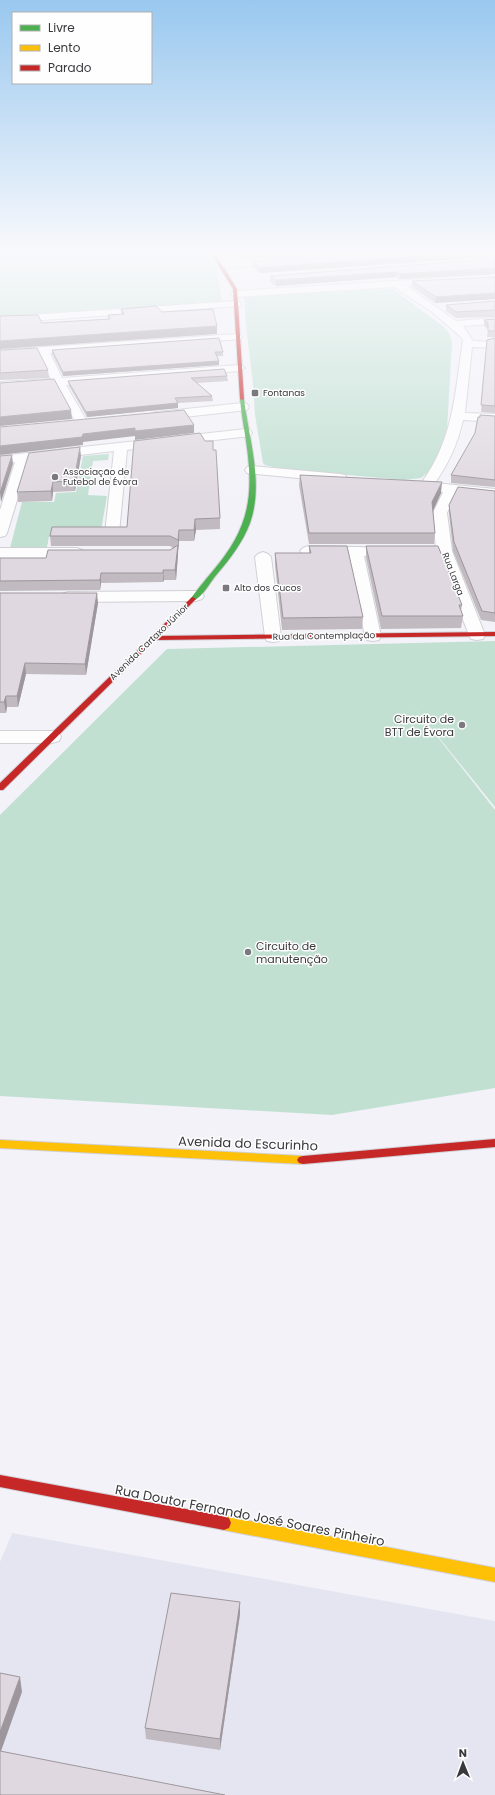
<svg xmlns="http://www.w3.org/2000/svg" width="495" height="1795" viewBox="0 0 495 1795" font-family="Poppins,sans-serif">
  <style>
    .built { fill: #e5e5f1 }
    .green { fill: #c1e0d2 }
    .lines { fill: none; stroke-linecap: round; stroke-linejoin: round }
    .street-casing { stroke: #d0d0d5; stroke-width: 2 }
    .fast-casing { stroke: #d0d0d5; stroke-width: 2 }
    .slow-casing { stroke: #d0d0d5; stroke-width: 2 }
    .jam-casing { stroke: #d0d0d5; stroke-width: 2 }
    .street { fill: #fdfdfe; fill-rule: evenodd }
    .fast { fill: #4caf50; fill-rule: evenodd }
    .slow { fill: #ffc107; fill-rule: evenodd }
    .jam { fill: #c62828; fill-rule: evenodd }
    .wall { fill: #c1bac1 }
    .shaded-wall { fill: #9d979d }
    .building { fill: #e0d8e0; stroke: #9d979d }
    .poi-dot { fill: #7a7a7e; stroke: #fefefe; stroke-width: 1.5 }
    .labels { text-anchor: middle; stroke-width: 3; stroke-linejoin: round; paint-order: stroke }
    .far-poi-label { font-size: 9px; fill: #39393d; stroke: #fefefe; text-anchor: start }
    .far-street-label { font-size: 9px; fill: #39393d; stroke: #fefefe }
    .poi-label { font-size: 11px; fill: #39393d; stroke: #fefefe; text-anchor: end }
    .near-street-label { font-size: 13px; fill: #39393d; stroke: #fefefe }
  </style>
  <rect width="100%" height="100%" fill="#f2f2f8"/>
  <path class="built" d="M12,1533L495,1621V1795H0V1562Z"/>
  <g class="green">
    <path d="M0,253H215L222,303L0,319Z"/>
    <path d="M393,289L444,327L449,333L452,342L447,430L441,454L430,470L421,478L404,480L282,469L265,465L263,463L255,415L253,383L246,326L244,296Z"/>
    <path d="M109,454L108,460L93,461L88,495L107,496L100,536L49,537L47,547L10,548L22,502H54L56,493L76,492L83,456Z"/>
    <path d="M495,641V807L411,703L495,810V1088L332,1115L0,1096V815L167,649Z"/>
  </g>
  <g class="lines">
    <defs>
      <g id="street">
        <path d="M456,253H467L495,270V281L407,286L456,321L495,318V324L463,326L473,341L495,342V348L472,347L465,413L495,414V422L463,420C458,443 449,463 435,483L495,489V497L456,493L447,513L452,551L485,635L483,639L477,640L471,639L469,635L436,551L433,513L443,492L410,488L408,485L410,482H422C454,438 455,392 463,340L460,336L432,312L394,287L235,297L230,294L235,291L491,275Z"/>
        <path d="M282,258L287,261L285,263L220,268L215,265L220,262Z"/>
        <path d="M236,301L240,302L241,304L240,306L0,323V317Z"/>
        <path d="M237,334L241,335L242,337L241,339L50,353L62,378L239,365L245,368L239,371L66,385L88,423L86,426H78L76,423L55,385L0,390V382L51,379L39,354L0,356V350Z"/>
        <path d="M243,403L247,404L249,407L247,410L157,420L153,419L151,416L153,413L157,412Z"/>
        <path d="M246,429L250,430L252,433L250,436L127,450L119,533L117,536L112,537L107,536L105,533L114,451L29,461L7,533L5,536L0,537V510L15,462L0,464V456Z"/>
        <path d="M252,466L340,474L345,475L347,478L345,481L340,482L247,473L245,470L247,467Z"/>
        <path d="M308,546L401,548L404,551L401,554L364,556L381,636L379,640L373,641L367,640L365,636L348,556L303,554L300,551L303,548Z"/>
        <path d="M0,548H77L82,550L85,553L82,556L77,558H0Z"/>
        <path d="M263,552L268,554L271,557L281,637L279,641L273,642L267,641L265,637L255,557L258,554Z"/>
        <path d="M196,591L202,593L204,596L202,599L196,601L68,602L62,600L60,597L62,594L68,592Z"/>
        <path d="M0,731H52L59,733L61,737L59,741L52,743H0Z"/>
      </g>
      <path id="fast" d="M242,398L244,399C249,440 264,483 250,523C243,542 230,559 217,574C210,582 203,597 193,601L190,599L191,598C198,589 205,580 212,572C240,539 252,512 249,469C248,445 242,422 240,399Z"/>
      <g id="slow">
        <path d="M0,1140L303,1156L307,1157L309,1160L307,1163L303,1164L0,1148Z"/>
        <path d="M224,1516L495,1568V1582L224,1530L219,1528L217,1523L219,1518Z"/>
      </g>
      <g id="jam">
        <path d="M214,253H218L216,255L237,289L244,399L242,400L240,399L233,289L212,255Z"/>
        <path d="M193,597L196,599L159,636L495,632V636L155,640L3,790H0V783L191,598Z"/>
        <path d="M495,1139V1147L303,1164L299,1163L297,1160L299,1157L303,1156Z"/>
        <path d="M0,1475L224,1516L229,1518L231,1523L229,1528L224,1530L0,1487Z"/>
      </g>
    </defs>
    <use href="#street" class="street-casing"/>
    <use href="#fast" class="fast-casing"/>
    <use href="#slow" class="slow-casing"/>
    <use href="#jam" class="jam-casing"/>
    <use href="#street" class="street"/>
    <use href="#fast" class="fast"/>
    <use href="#slow" class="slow"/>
    <use href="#jam" class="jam"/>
  </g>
  <g class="wall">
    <path d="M237,253H495V274L399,279L396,277L276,286L270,282V276L478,260L475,258L260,273L252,267V261L285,259L282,256L243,259L237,255Z"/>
    <path d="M495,277V299L435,303L412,287V281Z"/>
    <path d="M495,301V317L456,318L446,311V305Z"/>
    <path d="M121,309L162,312L217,326V334L42,323L108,319V315H121Z"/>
    <path d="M495,319V337H487L488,329L484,326V320Z"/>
    <path d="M495,338V413L481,412L487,340Z"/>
    <path d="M0,350L48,370L49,378L0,380Z"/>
    <path d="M52,350L223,352V356H217L219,361V365L63,376L52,354Z"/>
    <path d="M227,376L228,381L197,383L212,396L213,401L178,403V408L87,417L69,386L68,381Z"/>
    <path d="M495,416V487L451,483V475Z"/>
    <path d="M205,441L213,450L220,518V529L196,530L194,541H179L176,580H164L163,582L101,583L100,590L0,591V558H46L170,550L173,548L170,546H51L50,536L127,527Z"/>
    <path d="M81,456L75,491L53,492L52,501L18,502L17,492Z"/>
    <path d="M300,475L441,493L433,510L435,533L434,544H309L299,485Z"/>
    <path d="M495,491V622L481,620L453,551L449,513V505Z"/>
    <path d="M309,546L363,617L362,629L282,630L275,565V553H309Z"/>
    <path d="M366,546L462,605L461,611L463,616L461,628L381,629L366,558Z"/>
    <path d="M0,593L98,603L86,675L26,674L18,707H7L6,713H0Z"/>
    <path d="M240,1614L220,1750L146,1739L145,1728Z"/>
  </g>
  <g class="shaded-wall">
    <path d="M243,253H282V256L243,259Z"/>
    <path d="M459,253H475V258L260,273V268Z"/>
    <path d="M495,268V274L399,279L400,274Z"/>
    <path d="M397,272L396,277L276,286V280Z"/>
    <path d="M495,293V299L435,303L436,297Z"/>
    <path d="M217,326V334L0,349V341Z"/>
    <path d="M219,361V365L63,376V372Z"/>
    <path d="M178,403V408L87,417L86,412Z"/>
    <path d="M71,410L72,419L0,426V417Z"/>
    <path d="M194,425V433L135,440V436L83,442V445L0,455V446L83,434L135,428Z"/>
    <path d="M80,447L81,456L75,491L74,481Z"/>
    <path d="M12,455L13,464L1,502L0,493Z"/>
    <path d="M53,482V492L52,501L51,491Z"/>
    <path d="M442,482L441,493L432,513V502Z"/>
    <path d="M195,519L196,530L194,541V530Z"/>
    <path d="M179,530V541L178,551V540Z"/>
    <path d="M178,545V555L176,580L175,570Z"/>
    <path d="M163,570L164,580L163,582Z"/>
    <path d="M101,573V583L100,590V580Z"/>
    <path d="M97,593L98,603L86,675L85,664Z"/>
    <path d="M25,663L26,674L18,707L17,696Z"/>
    <path d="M6,696L7,707L6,713L4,702Z"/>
    <path d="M240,1602V1614L220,1750V1739Z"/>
    <path d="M20,1677L22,1692L0,1754V1732Z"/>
  </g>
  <g class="building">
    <path d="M285,253H459L260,268L252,261L285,259L289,255Z"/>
    <path d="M477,253H495V268L400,274L397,272L276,280L270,276L479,260L482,256Z"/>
    <path d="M495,277V293L436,297L412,281Z"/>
    <path d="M495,301V310L456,312L446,305Z"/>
    <path d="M156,306L162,312L213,309L217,326L0,341V316L38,315L42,323L110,319L108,315L124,314L121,309Z"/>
    <path d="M495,319V331H488V323L484,320Z"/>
    <path d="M219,338L223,352H215L219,361L63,372L52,350Z"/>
    <path d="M495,338V406L481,405L487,340Z"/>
    <path d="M37,348L48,370L0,373V350Z"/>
    <path d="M224,369L227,376L191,378L212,396L175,398L178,403L86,412L68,381Z"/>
    <path d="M54,379L71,410L0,417V383Z"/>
    <path d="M184,410L194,425L135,431V428L83,434L82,437L0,446V427Z"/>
    <path d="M480,415L495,416V480L451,475L475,433L478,417H480Z"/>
    <path d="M200,433L205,441H213V450H216L220,518L195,519L194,530H179L178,540L170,536H50L52,527H127L134,441Z"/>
    <path d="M80,447L74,481L53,482L51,491L17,492L29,453Z"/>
    <path d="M12,455L0,493V456Z"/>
    <path d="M300,475L442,482L432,502L435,533H309Z"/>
    <path d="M458,487L495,491V613L482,611L454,542L449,505Z"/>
    <path d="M178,545L175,570H163V573H101L100,580L0,581V558H46L48,550H170Z"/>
    <path d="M309,546H347L363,617L283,618L275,553H311Z"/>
    <path d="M366,546H438L462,605H459L463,616H382Z"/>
    <path d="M0,593H97L85,664L25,663L17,696H6L4,702H0Z"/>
    <path d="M171,1593L240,1602L220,1739L145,1728Z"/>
    <path d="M0,1673L20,1677L0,1732Z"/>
    <path d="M0,1751L225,1795H0Z"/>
  </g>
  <linearGradient id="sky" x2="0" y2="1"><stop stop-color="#99c8ef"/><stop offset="0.5" stop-color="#f9f9fc"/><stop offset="1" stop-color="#f9f9fc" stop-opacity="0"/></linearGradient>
  <rect width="495" height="504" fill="url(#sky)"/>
  <g class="poi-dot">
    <rect x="251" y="389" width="8" height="8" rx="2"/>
    <circle cx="55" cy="477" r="4"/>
    <rect x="222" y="584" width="8" height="8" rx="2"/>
    <circle cx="462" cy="725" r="4"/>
    <circle cx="248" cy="952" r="4"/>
  </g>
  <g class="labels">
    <g class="far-poi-label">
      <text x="263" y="396">Fontanas</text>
      <text x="63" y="475">Associação de<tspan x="63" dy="10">Futebol de Évora</tspan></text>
      <text x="234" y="591">Alto dos Cucos</text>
    </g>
    <g class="far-street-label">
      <text transform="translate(453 574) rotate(69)" y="3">Rua Larga</text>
      <text transform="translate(324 636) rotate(-1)" y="3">Rua da Contemplação</text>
      <text transform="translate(149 642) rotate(-44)" y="3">Avenida Cartaxo Júnior</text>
    </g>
    <g class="poi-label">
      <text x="454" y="723">Circuito de<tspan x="454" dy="13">BTT de Évora</tspan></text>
      <text x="256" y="950" text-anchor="start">Circuito de<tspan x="256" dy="13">manutenção</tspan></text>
    </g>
    <g class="near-street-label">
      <text transform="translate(248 1143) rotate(2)" y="5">Avenida do Escurinho</text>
      <text transform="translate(250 1515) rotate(11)" y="5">Rua Doutor Fernando José Soares Pinheiro</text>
    </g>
  </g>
  <rect x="12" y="12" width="140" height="72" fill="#fefefe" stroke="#afafb1"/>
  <rect x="20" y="25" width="20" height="6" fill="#4caf50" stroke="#afafb1"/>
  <text x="48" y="32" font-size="12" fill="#39393d">Livre</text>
  <rect x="20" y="45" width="20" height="6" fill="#ffc107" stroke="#afafb1"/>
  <text x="48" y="52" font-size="12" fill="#39393d">Lento</text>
  <rect x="20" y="65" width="20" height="6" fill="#c62828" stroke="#afafb1"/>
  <text x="48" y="72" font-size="12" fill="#39393d">Parado</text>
  <g transform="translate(463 1763) rotate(359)" stroke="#fefefe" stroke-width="3" paint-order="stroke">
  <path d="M0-3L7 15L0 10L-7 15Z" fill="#39393d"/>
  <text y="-6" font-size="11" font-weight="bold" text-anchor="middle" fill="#39393d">N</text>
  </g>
</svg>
